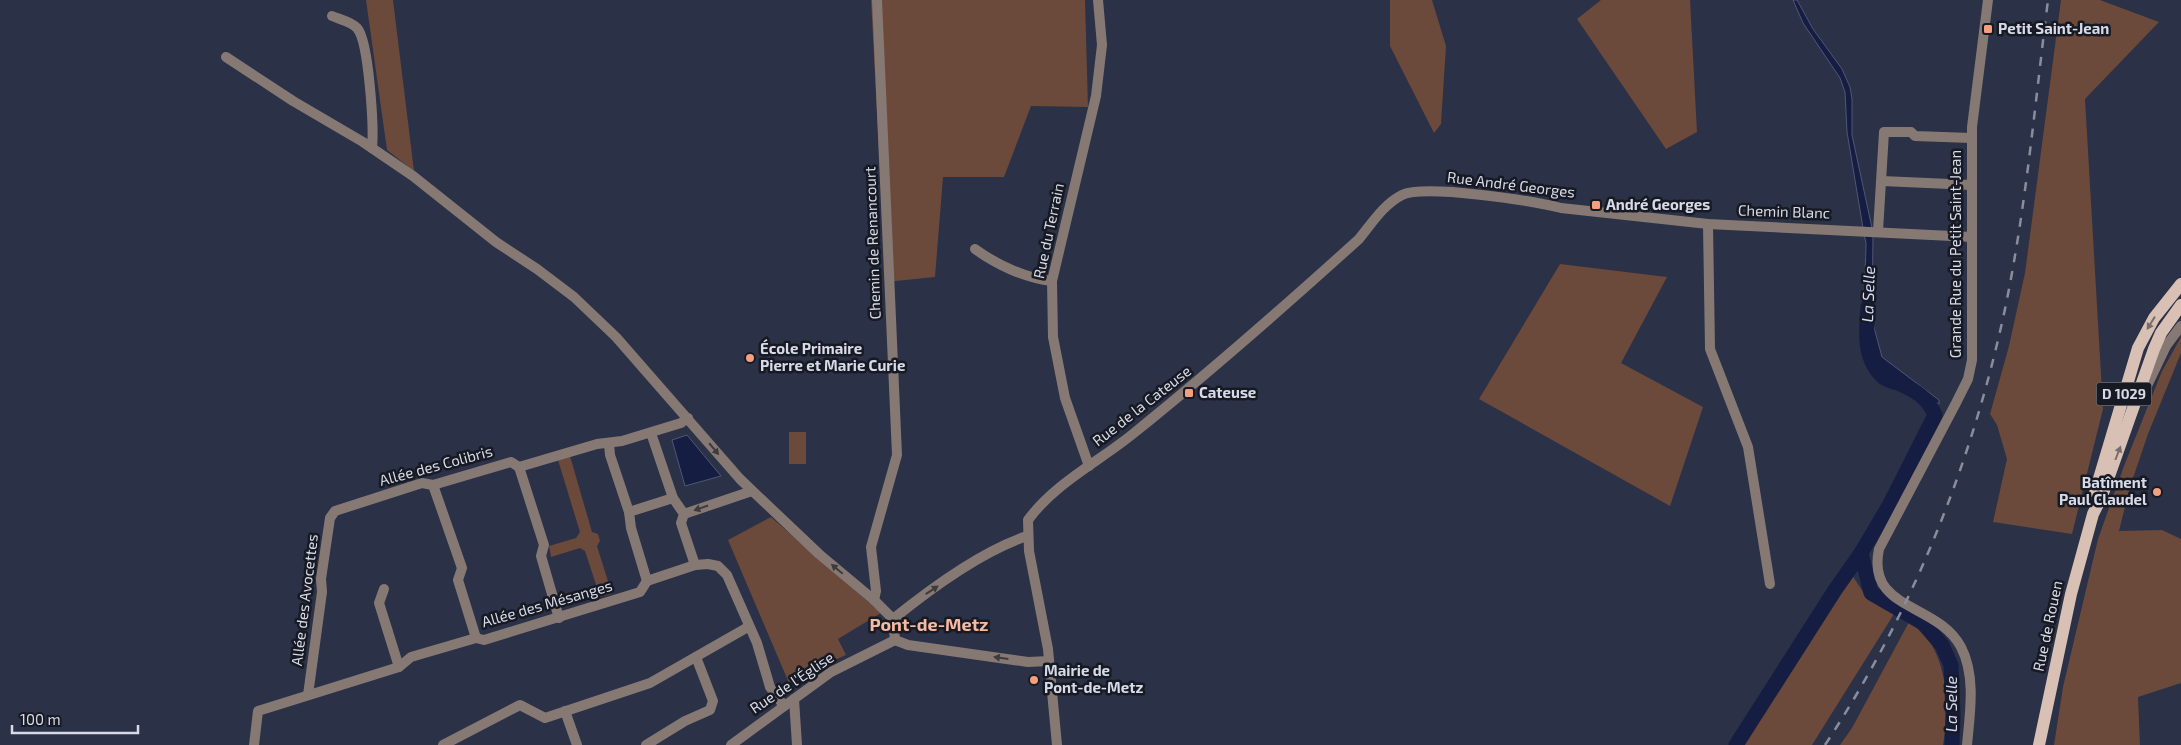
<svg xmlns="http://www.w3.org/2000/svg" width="2181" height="745" viewBox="0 0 2181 745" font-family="'Exo 2',sans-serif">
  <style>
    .green { fill: #6b493b }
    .water { fill: #161d43; stroke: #505675 }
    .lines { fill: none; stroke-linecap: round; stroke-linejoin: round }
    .river { stroke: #161d43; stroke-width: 15 }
    .minor { stroke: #867974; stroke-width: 10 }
    .major { stroke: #d9c0b5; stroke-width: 12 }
    .rail { stroke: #898e9f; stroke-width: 2.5; stroke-dasharray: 9 9; stroke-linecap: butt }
    .oneway { fill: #786d6c }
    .oneway2 { fill: #3e3b3f }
    .poi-dot { fill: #f2a07f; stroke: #171a23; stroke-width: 2 }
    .labels { text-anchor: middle; stroke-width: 5; stroke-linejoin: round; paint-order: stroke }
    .shield { fill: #171a23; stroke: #9da1ae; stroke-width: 1 }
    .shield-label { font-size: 14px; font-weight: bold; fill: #d7dbe9 }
    .poi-label { font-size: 15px; font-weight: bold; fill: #d7dbe9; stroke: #171a23; text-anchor: start }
    .street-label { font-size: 15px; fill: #d7dbe9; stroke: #171a23 }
    .water-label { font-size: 16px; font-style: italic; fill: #d1daf7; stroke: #171a23 }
    .quarter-label { font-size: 18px; font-weight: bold; fill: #f7baa0; stroke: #171a23 }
  </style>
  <rect width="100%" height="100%" fill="#2b3146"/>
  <g class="green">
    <path d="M366,0H393L414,171L387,150Z"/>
    <path d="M871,0H1085L1088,107L1031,106L1004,177H943L935,277L886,282Z"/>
    <path d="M1390,0H1432L1446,46L1441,124L1434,133L1390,46Z"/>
    <path d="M1601,0H1690L1697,132L1666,149L1577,19Z"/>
    <path d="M2061,0H2100L2159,22L2085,99L2103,409L2072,534L1993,522L2007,459L1997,425L1990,414L2009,346L2025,273Z"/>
    <path d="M1560,264L1667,277L1621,363L1703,407L1670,506L1479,399Z"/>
    <path d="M2181,337V353L2148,434L2130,487L2119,531L2162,530L2181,539V683L2138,697L2140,745H2054L2063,687L2098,539L2124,466L2162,371Z"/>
    <rect x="789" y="432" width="17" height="32"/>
    <path d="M570,456L592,532L598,534L600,541L597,546L612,594L600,597L585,551L580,548L551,557L549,546L576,538L580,532L558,460Z"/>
    <path d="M771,517L881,613L838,639L846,655L810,671L789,683L728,540Z"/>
    <path d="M1852,575L1867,598L1894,614L1812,745H1743Z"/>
    <path d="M1909,622C1914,626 1920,630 1924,634C1948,662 1950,710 1943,745H1840L1852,728Z"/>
  </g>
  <g class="water">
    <path d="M1793,0H1797L1813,29L1842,69L1850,87L1852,99V135L1872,228H1863L1847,132L1845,92L1840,78L1803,23Z"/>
    <path d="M1864,234L1873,235L1872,320L1882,357L1939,400V404C1922,395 1883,374 1874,357C1858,324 1866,278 1866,243Z"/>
    <path d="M687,435L721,476L685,486L672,440Z"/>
  </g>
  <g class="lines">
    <g class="river">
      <path d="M1868,307C1866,331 1863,359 1883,377C1887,380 1893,382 1898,383C1915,390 1928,398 1935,415L1890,504L1861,553L1871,593L1923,623L1942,645L1951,665L1953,714L1952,745"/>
      <path d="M1736,745L1835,590L1861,553"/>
    </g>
    <g class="minor">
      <path d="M332,16C339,19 352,22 357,28C369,41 374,128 372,148"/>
      <path d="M226,57L293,101L363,142L413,176L496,242L537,269L574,297L616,337L740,479L819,554L874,600L893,619L895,640"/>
      <path d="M1882,181L1972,185"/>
      <path d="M1708,224L1710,349L1748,447L1770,584"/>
      <path d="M1878,231L1884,132H1911L1915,136L1971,138"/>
      <path d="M975,249C997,265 1025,278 1052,281"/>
      <path d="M2144,392L2166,346L2181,326"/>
      <path d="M651,433L673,498L684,514L681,523L695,565"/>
      <path d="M609,444L610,455L629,512L631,528L647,581"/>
      <path d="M1089,466L1065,398L1053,337L1052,281L1096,96L1102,45L1098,0"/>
      <path d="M519,467L544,545L541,556L559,618"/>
      <path d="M433,485L462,568L458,580L476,638"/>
      <path d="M629,512L673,498"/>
      <path d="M684,514L752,491"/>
      <path d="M384,589L379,603L399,667"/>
      <path d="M874,600L876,591L871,547L897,455L877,0"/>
      <path d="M893,619C930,589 982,551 1027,536"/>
      <path d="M308,695L322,592L321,579L330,518L335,511L422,483L433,485L511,462L519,467L597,444L622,441L681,423L688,418"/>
      <path d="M794,699L797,745"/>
      <path d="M565,711L577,745"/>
      <path d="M254,745L258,711L399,667L411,657L476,638L484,640L640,592L647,581L695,565L708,564L718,566L727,575L757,643L770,687L784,706"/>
      <path d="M443,745L520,705L545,718L650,683L748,627"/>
      <path d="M646,745L685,721L710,710L713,701L696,657"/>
      <path d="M731,745L831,672L895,640L908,645L1028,662L1049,661"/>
      <path d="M1057,745L1048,649L1029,551L1028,520C1055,483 1100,461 1134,433C1211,371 1286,305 1359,239C1372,223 1384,204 1402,195C1425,184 1533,201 1561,208L1708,224L1972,237"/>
      <path d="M1967,745C1970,713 1976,676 1961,647C1937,602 1866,611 1879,549L1956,403L1968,379L1972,360V127L1988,0"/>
    </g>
    <g class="major">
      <path d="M2095,492L2138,348L2154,318L2181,284"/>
      <path d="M2039,745L2071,594L2093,514L2102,496L2154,349L2161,333L2181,305"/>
    </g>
    <path class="rail" d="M1825,745C1912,613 1972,464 2005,309C2026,208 2035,103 2048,0"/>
  </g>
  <defs><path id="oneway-solid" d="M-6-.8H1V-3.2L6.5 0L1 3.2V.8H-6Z" transform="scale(1.25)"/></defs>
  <g class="oneway">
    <use href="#oneway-solid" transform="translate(2151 323) rotate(122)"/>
    <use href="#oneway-solid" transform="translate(2118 453) rotate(-69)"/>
  </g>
  <g class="oneway2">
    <use href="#oneway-solid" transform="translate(714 449) rotate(50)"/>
    <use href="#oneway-solid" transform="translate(701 508) rotate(161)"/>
    <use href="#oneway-solid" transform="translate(837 569) rotate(-140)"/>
    <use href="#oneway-solid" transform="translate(932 590) rotate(-33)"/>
    <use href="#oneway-solid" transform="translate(1001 658) rotate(-172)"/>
  </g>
  <g class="poi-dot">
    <rect x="1983" y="24" width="10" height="10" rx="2.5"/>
    <rect x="1591" y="200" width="10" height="10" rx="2.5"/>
    <circle cx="750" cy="358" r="5"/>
    <rect x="1184" y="388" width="10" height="10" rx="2.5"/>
    <circle cx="2157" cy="492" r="5"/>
    <circle cx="1034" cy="680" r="5"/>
  </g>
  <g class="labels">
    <rect class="shield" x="2096.5" y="382.5" width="55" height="23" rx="4"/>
    <g class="shield-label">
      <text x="2124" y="399">D 1029</text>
    </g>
    <g class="poi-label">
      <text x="1998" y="34">Petit Saint-Jean</text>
      <text x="1606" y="210">André Georges</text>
      <text x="760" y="354">École Primaire<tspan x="760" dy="17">Pierre et Marie Curie</tspan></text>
      <text x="1199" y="398">Cateuse</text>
      <text x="2147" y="488" text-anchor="end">Batîment<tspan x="2147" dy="17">Paul Claudel</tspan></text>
      <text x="1044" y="676">Mairie de<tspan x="1044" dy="17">Pont-de-Metz</tspan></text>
    </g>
    <g class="street-label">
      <text transform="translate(1511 185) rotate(7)" y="5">Rue André Georges</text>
      <text transform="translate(1784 212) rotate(2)" y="5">Chemin Blanc</text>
      <text transform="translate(1049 231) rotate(-78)" y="5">Rue du Terrain</text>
      <text transform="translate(873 243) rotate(-92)" y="5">Chemin de Renancourt</text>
      <text transform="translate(1956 254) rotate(-90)" y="5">Grande Rue du Petit Saint-Jean</text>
      <text transform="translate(1142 406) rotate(-38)" y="5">Rue de la Cateuse</text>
      <text transform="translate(436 466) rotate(-15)" y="5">Allée des Colibris</text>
      <text transform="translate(305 600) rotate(-83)" y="5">Allée des Avocettes</text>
      <text transform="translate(547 604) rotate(-16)" y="5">Allée des Mésanges</text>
      <text transform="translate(2048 626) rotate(-78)" y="5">Rue de Rouen</text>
      <text transform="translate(792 683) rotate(-34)" y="5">Rue de l'Église</text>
    </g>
    <g class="water-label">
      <text transform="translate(1868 294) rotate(-88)" y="6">La Selle</text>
      <text transform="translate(1951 704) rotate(-90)" y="6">La Selle</text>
    </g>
    <g class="quarter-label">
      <text x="929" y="631">Pont-de-Metz</text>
    </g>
  </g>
  <path d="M12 725v8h126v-8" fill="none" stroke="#d7dbe9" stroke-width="2.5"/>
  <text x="20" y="725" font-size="15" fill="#d7dbe9" stroke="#171a23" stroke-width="4" paint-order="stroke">100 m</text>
</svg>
